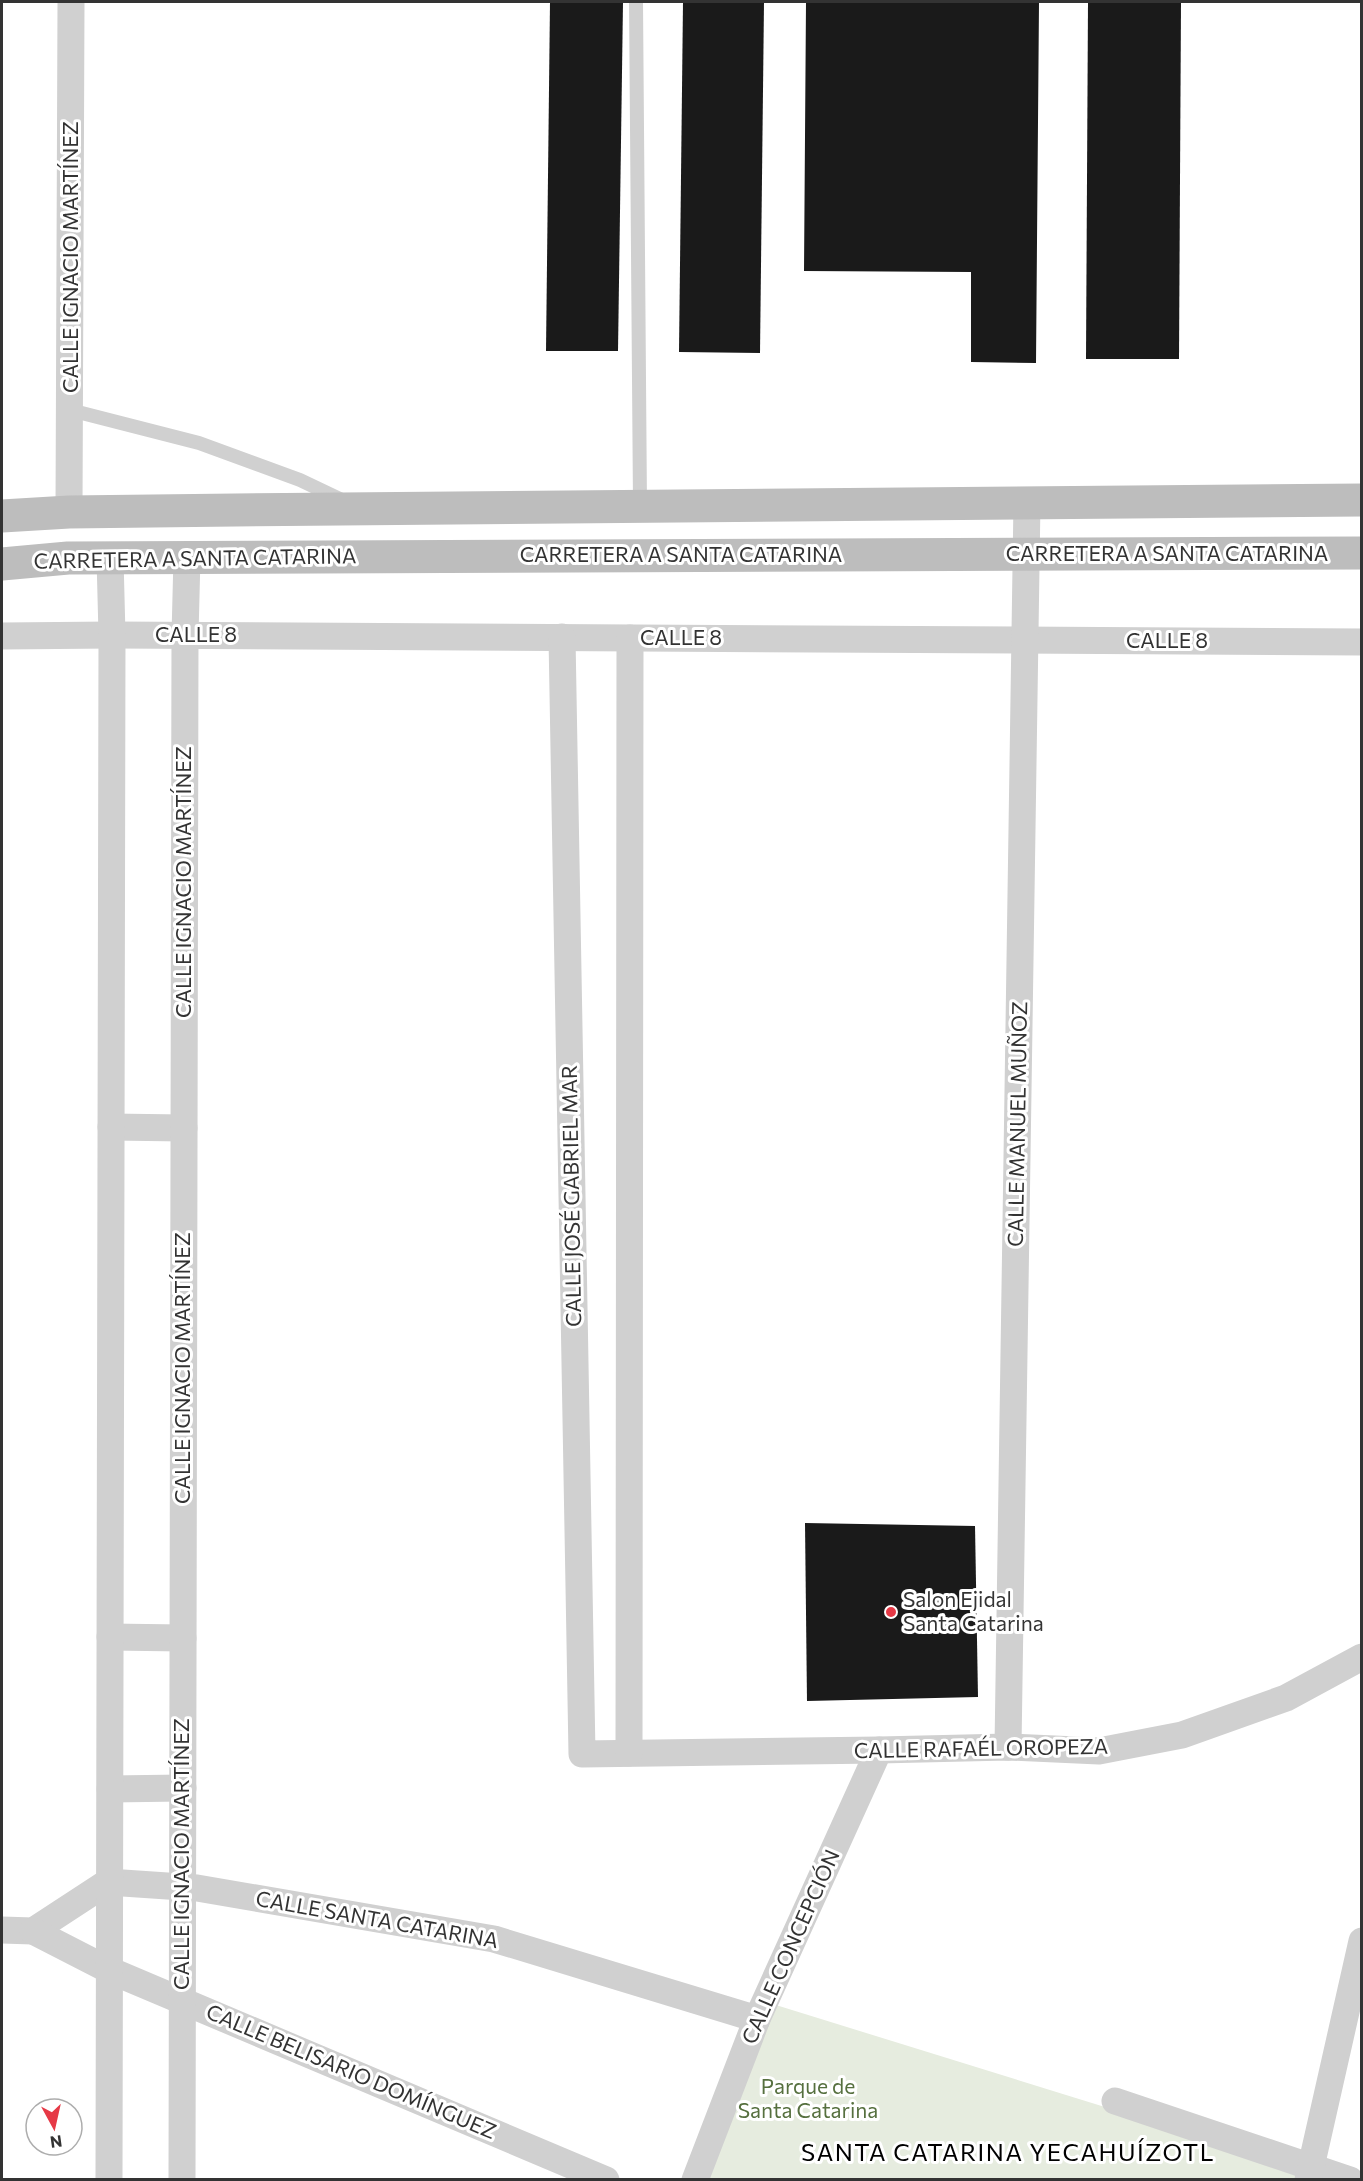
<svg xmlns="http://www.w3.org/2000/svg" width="1363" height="2181" viewBox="0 0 1363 2181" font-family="Commissioner,sans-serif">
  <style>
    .green { fill: #e6ecdf }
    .building { fill: #1a1a1a }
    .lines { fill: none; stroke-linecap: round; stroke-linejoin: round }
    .lane { stroke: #d0d0d0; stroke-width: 14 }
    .street { stroke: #d0d0d0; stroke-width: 27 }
    .secondary { stroke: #bdbdbd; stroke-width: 33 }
    .poi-dot { fill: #e63946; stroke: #fff; stroke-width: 2 }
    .labels { text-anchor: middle; stroke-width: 6; stroke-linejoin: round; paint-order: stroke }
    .street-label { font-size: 21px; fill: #333; stroke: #fff }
    .poi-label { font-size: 21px; fill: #333; stroke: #fff; text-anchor: start }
    .park-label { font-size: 21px; fill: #56703f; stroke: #fff }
    .quarter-label { font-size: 24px; letter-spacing: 1.5px; fill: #000; stroke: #fff }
  </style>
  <rect width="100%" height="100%" fill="#fff"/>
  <path class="green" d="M763,2001L1308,2170L1306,2180H685Z"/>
  <g class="building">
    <path d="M550,2H623L618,351H546Z"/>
    <path d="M683,2H764L760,353L679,352Z"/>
    <path d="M806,2H1039L1036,363L971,362V272L804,271Z"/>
    <path d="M1088,2H1181L1179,359H1086Z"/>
    <path d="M805,1523L975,1526L978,1697L807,1701Z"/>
  </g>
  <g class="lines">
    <g class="lane">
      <path d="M636,2L640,505"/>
      <path d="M70,410L199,443L300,480L342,500"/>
    </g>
    <g class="street">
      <path d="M69,512L71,2"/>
      <path d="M2,636L112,635L1362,642"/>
      <path d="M562,637L582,1754L879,1750L1008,1747L1099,1751L1182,1735L1286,1698L1362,1657"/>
      <path d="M111,1127L184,1128"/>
      <path d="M110,1637L183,1638"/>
      <path d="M1008,1747L1027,501"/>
      <path d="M629,1753L630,638"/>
      <path d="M110,1789L183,1788"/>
      <path d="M2,1930L33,1931L108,1882L197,1888L494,1939L757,2019"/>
      <path d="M33,1931L109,1970L606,2180"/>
      <path d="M1115,2101L1350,2180"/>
      <path d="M109,2180L112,635L110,558"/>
      <path d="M182,2180L185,635L187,557"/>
      <path d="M695,2180L757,2019L879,1750"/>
      <path d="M1308,2180L1362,1941"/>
    </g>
    <g class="secondary">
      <path d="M2,516L69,512C500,507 931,501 1362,500"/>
      <path d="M2,564L68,558L1362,553"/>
    </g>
  </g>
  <circle class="poi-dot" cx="891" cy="1612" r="6"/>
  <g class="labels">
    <g class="street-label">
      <text transform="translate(71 257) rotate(-90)" y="7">CALLE IGNACIO MARTÍNEZ</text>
      <text x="1167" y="561">CARRETERA A SANTA CATARINA</text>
      <text x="681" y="562">CARRETERA A SANTA CATARINA</text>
      <text transform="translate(195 559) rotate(-1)" y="7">CARRETERA A SANTA CATARINA</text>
      <text x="196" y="642">CALLE 8</text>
      <text x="681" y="645">CALLE 8</text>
      <text x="1167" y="648">CALLE 8</text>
      <text transform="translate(184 882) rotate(-90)" y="7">CALLE IGNACIO MARTÍNEZ</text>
      <text transform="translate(1018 1124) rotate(-89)" y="7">CALLE MANUEL MUÑOZ</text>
      <text transform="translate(572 1196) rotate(-91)" y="7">CALLE JOSÉ GABRIEL MAR</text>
      <text transform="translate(183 1368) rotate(-90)" y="7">CALLE IGNACIO MARTÍNEZ</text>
      <text transform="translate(981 1749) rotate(-1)" y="7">CALLE RAFAÉL OROPEZA</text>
      <text transform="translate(182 1854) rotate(-90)" y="7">CALLE IGNACIO MARTÍNEZ</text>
      <text transform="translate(377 1920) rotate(10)" y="7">CALLE SANTA CATARINA</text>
      <text transform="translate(791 1947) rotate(-66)" y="7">CALLE CONCEPCIÓN</text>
      <text transform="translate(351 2072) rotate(23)" y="7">CALLE BELISARIO DOMÍNGUEZ</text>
    </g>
    <g class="poi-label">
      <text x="903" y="1607">Salon Ejidal<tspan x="903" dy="24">Santa Catarina</tspan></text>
    </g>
    <g class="park-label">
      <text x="808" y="2094">Parque de<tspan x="808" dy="24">Santa Catarina</tspan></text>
    </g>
    <g class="quarter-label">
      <text x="1008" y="2161">SANTA CATARINA YECAHUÍZOTL</text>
    </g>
  </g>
  <rect width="1363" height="2181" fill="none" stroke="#333333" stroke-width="6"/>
  <g transform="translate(54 2127) rotate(172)"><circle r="28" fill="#ffffff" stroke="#adadad" stroke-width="1.5"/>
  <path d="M0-4.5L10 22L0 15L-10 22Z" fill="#e63946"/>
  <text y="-9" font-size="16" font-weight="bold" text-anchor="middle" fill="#333333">N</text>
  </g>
</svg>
